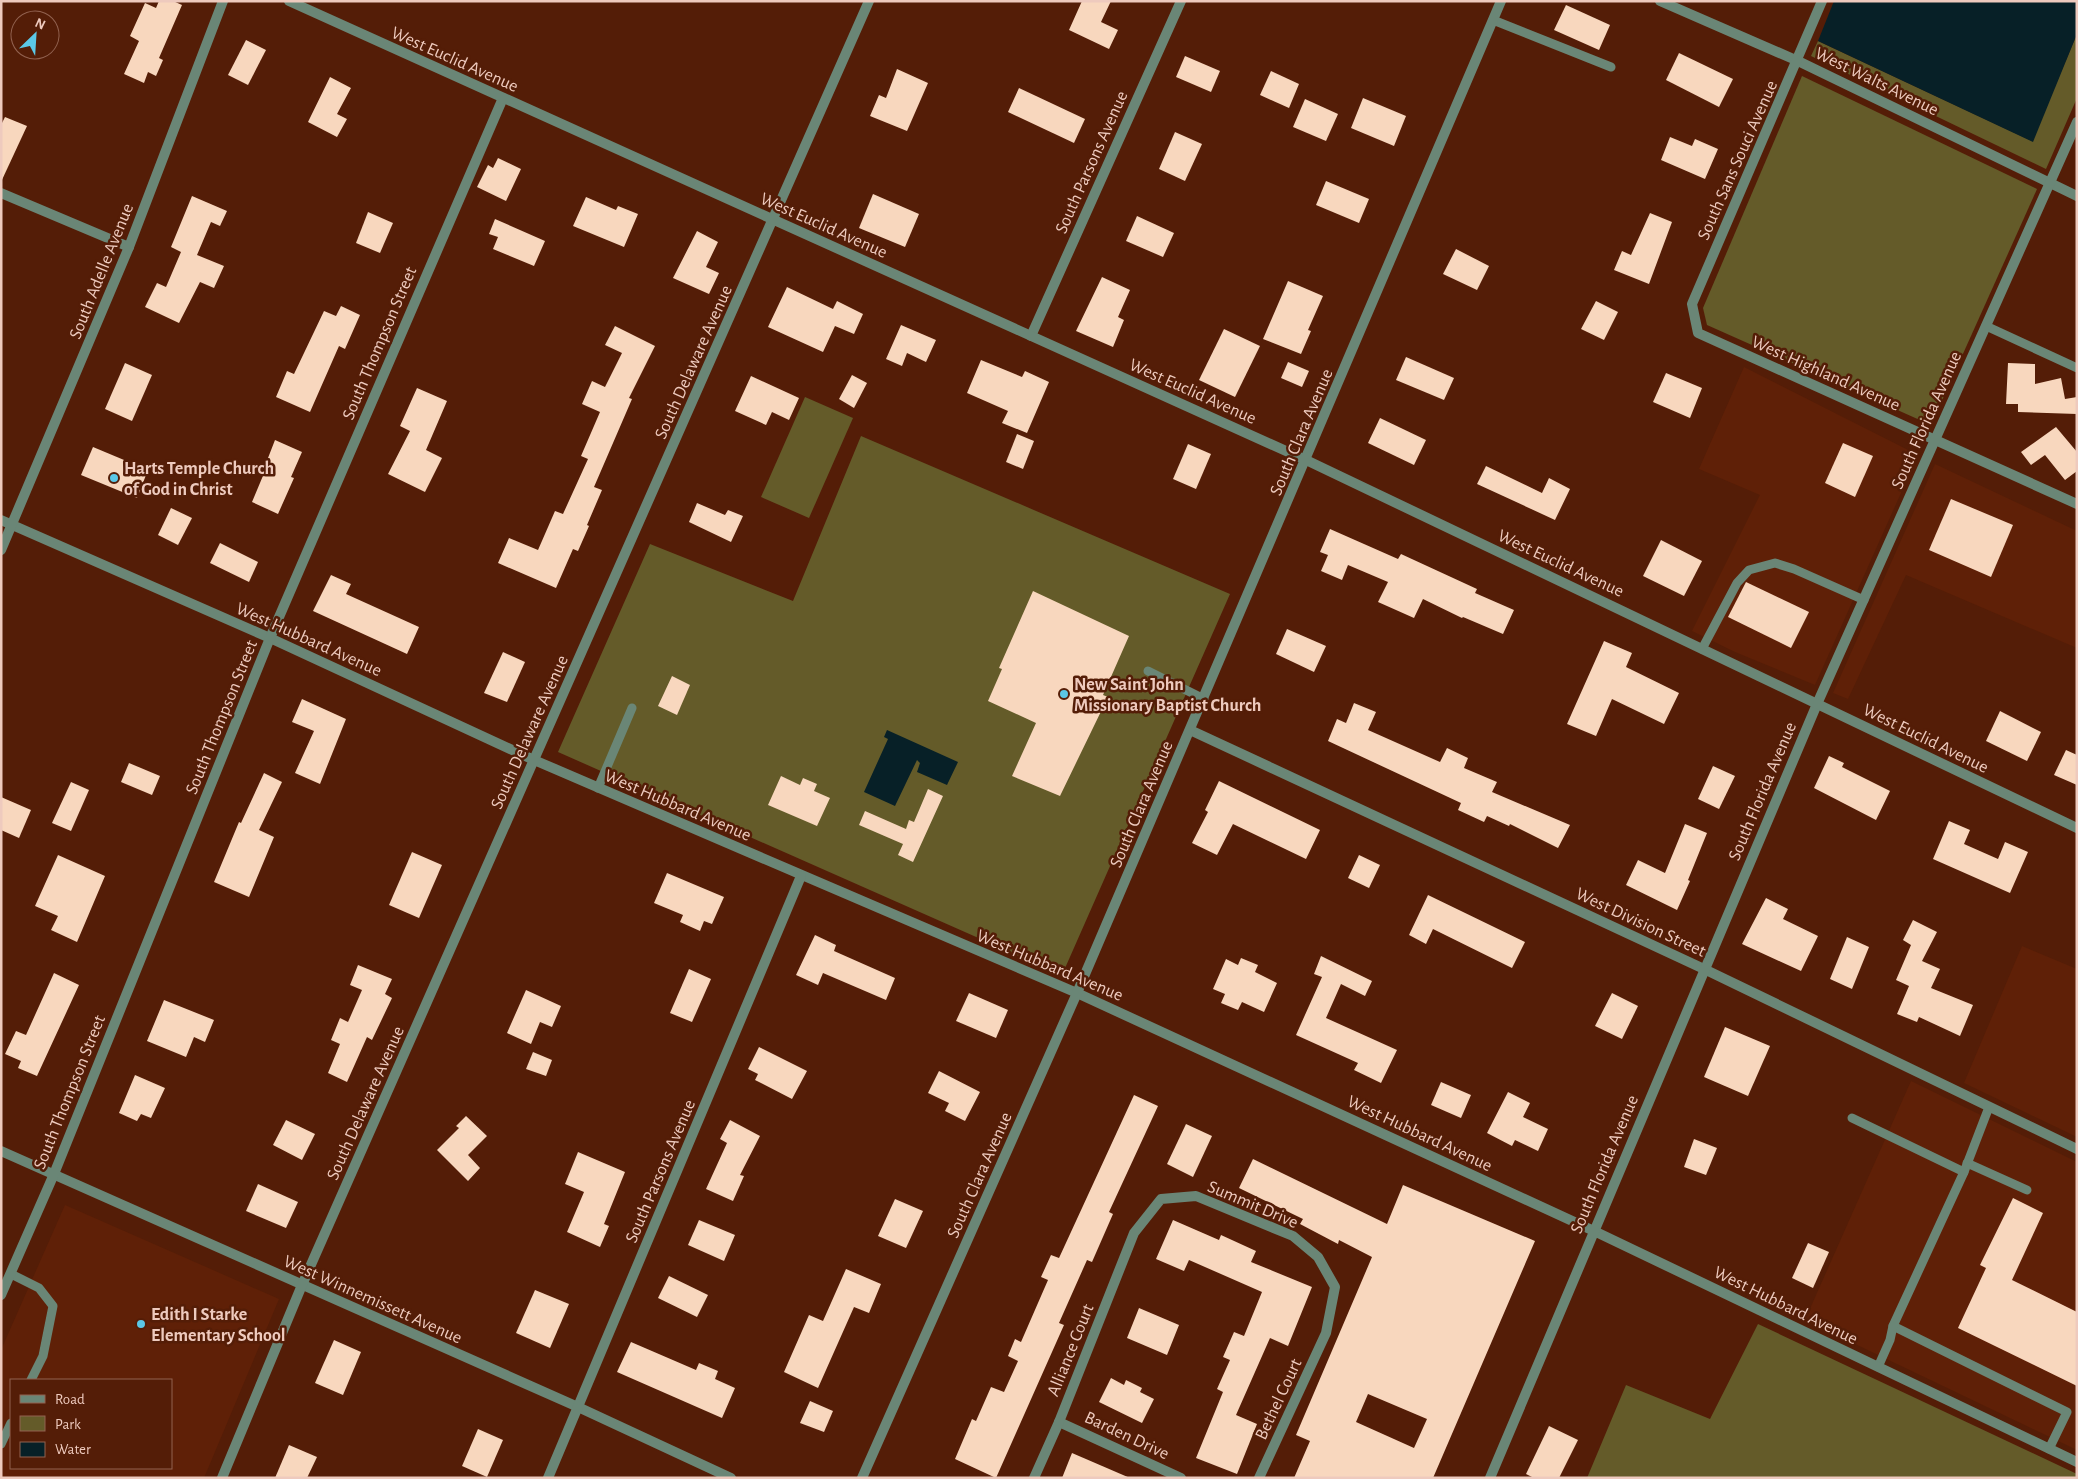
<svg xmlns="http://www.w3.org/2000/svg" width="2078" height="1479" viewBox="0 0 2078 1479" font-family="'Alegreya Sans',sans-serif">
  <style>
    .built { fill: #5f2007; fill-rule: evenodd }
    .green { fill: #645b29 }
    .water { fill: #072027 }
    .building { fill: #f8d7be; fill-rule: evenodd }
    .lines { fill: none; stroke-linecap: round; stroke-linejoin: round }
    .service { stroke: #6a8676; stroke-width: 9 }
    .minor { stroke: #6a8676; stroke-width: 10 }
    .tertiary { stroke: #6a8676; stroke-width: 10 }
    .poi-dot { fill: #5bc8e7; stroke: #541d07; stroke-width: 2 }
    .labels { text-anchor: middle; stroke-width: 5; stroke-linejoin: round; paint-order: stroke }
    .street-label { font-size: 18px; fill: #eecabe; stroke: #541d07 }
    .poi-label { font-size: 18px; font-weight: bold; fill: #eecabe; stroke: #541d07; text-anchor: start }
  </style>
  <rect width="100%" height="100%" fill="#541d07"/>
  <g class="built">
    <path d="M1744,367L1918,455L1815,685L1735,652L1692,631L1760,495L1699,469Z"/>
    <path d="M1935,464L2077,531V648L1906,575L1848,699L1833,693Z"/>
    <path d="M2022,946L2077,969V1137L1964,1083Z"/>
    <path d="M1911,1081L2077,1162V1450L1805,1320Z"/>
    <path d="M65,1205L279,1299L204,1478H1V1350ZM11,1380H171V1468H11Z"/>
  </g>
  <g class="green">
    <path d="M2077,34V98L2046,169L1811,56L1818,41L2032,141Z"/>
    <path d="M1802,76L2037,189L1931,425L1707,325L1703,308Z"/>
    <path d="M805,397L853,418L809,518L761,497Z"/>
    <path d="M861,436L1230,594L1062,975L558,752L650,544L793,601Z"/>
    <path d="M1758,1324L2077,1474V1478H1587L1626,1385L1710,1419Z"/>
  </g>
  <g class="water">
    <path d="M1834,1H2077V34L2033,142L1818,41Z"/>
    <path d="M887,730L958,762L947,785L917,772L920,763L917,760L895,806L864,792L888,739L884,737Z"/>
  </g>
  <g class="building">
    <path d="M159,1H173L182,5L159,58L163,60L156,76L148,72L144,83L124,74L139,41L130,36L145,3L156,8Z"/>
    <path d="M1082,1H1111L1101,22L1118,30L1109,49L1069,30Z"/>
    <path d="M1566,5L1610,25L1599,50L1554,30Z"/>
    <path d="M246,40L266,50L248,85L228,75Z"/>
    <path d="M1679,53L1733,79L1719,107L1666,80Z"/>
    <path d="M1185,56L1220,71L1211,92L1176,77Z"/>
    <path d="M897,69L928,83L907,131L870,116L879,95L886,98Z"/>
    <path d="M1271,71L1299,84L1289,108L1260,95Z"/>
    <path d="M330,77L351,88L337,114L347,119L337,137L308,122Z"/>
    <path d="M1019,88L1085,119L1074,143L1008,112Z"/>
    <path d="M1363,98L1406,116L1394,146L1351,128Z"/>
    <path d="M1305,99L1338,114L1326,141L1293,127Z"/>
    <path d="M5,117L27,126L1,182V125Z"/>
    <path d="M1175,132L1202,144L1185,181L1159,169Z"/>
    <path d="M1670,137L1692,146L1695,139L1718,149L1705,179L1661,160Z"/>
    <path d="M498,158L521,169L506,201L477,187L488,165L493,168Z"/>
    <path d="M1326,181L1369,199L1359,223L1316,205Z"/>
    <path d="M873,194L919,214L905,247L859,228Z"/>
    <path d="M192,196L227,211L220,226L211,222L197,255L224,266L214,288L200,282L179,323L145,307L157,283L166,287L181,252L171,247Z"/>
    <path d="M586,197L616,210L618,206L638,214L624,247L573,226Z"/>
    <path d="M368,212L393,223L380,253L356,243Z"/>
    <path d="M1650,213L1672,222L1649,284L1614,270L1622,251L1631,255Z"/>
    <path d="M1137,216L1174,233L1163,257L1126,241Z"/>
    <path d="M495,219L545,241L534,266L493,249L498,237L489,234Z"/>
    <path d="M697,231L718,242L706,267L719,273L709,294L673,278Z"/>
    <path d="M1456,249L1489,266L1477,290L1443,274Z"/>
    <path d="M1102,277L1130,290L1118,317L1124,320L1113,347L1076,331Z"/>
    <path d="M1288,281L1323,296L1308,330L1311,331L1301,354L1263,339Z"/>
    <path d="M787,287L833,309L837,301L863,314L854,334L835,326L823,352L768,327Z"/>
    <path d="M1596,301L1618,312L1604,340L1581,329Z"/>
    <path d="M341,306L360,315L345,349L339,346L310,412L276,397L287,371L294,374L324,311L336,316Z"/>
    <path d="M901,325L936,340L926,362L907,353L902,366L886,359Z"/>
    <path d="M615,326L655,346L629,398L632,399L594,487L602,490L587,525L589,526L578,551L573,549L556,588L498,563L509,538L538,550L555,511L563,514L588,459L581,456L600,412L582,404L592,381L605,387L622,353L605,345Z"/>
    <path d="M1224,329L1260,346L1235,397L1199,380Z"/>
    <path d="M1406,357L1454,378L1444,400L1396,380Z"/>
    <path d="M981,360L1022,377L1025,371L1049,382L1027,433L1002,423L1008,411L967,393Z"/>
    <path d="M1288,362L1309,371L1302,387L1281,378Z"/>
    <path d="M125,363L152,375L132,421L105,409Z"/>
    <path d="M2008,363L2035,364V384L2061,378L2065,399L2077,397V414L2018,412V404H2006Z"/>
    <path d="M1666,373L1702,388L1690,418L1653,402Z"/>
    <path d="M852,375L867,383L854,408L839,399Z"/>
    <path d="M751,376L799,398L789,420L772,412L766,425L735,411Z"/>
    <path d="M417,388L447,401L426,450L442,458L425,492L388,474L410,431L400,426Z"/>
    <path d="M1380,418L1426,440L1414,465L1368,443Z"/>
    <path d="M2056,427L2077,452V471L2065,480L2045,455L2031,465L2021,452Z"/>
    <path d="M1017,434L1034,441L1023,469L1006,462Z"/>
    <path d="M275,440L302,452L291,477L294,478L278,514L252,502L270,459L268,458Z"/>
    <path d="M1843,443L1873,456L1855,497L1825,483Z"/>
    <path d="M1188,444L1211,454L1196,489L1173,479Z"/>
    <path d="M93,447L148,470L137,498L81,475Z"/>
    <path d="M1486,466L1542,493L1549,478L1570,489L1555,520L1477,484Z"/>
    <path d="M1951,499L2013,525L1991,577L1929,550Z"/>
    <path d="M697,503L725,515L728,510L743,516L731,542L689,522Z"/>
    <path d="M171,508L192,518L178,545L158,535Z"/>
    <path d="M1330,529L1398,559L1401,554L1477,589L1475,593L1514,610L1503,634L1463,617L1462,618L1423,599L1414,618L1378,602L1388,582L1348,565L1342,580L1321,571L1328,555L1320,552Z"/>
    <path d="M1661,540L1702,561L1684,596L1643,576Z"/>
    <path d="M220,543L258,562L249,582L210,563Z"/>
    <path d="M331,575L351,584L346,594L419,627L407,654L313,611Z"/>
    <path d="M1746,582L1809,612L1791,648L1728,617Z"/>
    <path d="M1033,591L1129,636L1103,695L1108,697L1060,796L1012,776L1036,723L988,701L1002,669L999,668Z"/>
    <path d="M1287,629L1326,646L1314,672L1276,654Z"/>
    <path d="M1604,641L1632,653L1626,667L1679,693L1664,724L1612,699L1596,736L1567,724Z"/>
    <path d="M503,652L525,662L507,702L484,693Z"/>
    <path d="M672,676L690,685L677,715L658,706Z"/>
    <path d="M302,699L346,719L320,784L295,773L314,731L292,722Z"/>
    <path d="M1354,703L1376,712L1368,730L1440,762L1447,748L1468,758L1464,768L1497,782L1492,792L1570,825L1558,848L1510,824L1509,826L1487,816L1484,822L1458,810L1461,803L1328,741L1337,719L1346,723Z"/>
    <path d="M2000,711L2041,732L2027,761L1986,741Z"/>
    <path d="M2066,750L2077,755V785L2054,775Z"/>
    <path d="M1829,756L1844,763L1842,767L1890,791L1876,820L1814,788Z"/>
    <path d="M129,763L160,776L152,795L121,782Z"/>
    <path d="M1713,766L1735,776L1719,809L1698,799Z"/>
    <path d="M264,773L282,782L259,830L274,837L249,897L214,882L239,822L241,823Z"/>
    <path d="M781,776L800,785L803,778L817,784L814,791L830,798L817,826L768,805Z"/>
    <path d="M1219,781L1320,830L1306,859L1233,824L1217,855L1192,843L1208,812L1205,810Z"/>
    <path d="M71,782L89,790L71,831L52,823Z"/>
    <path d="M928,789L943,796L913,862L898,855L903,844L859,825L865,811L906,829L909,820L914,822Z"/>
    <path d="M1,797L31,810L19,838L1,830Z"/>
    <path d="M1949,821L1970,830L1964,844L1998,859L2005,842L2028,852L2010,893L1933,859Z"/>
    <path d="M1685,824L1707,833L1688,880L1690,881L1677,910L1626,885L1638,860L1665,873Z"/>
    <path d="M412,852L442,865L419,918L389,905Z"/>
    <path d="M58,855L105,876L77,942L51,930L58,916L35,906Z"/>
    <path d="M1359,855L1380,865L1369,888L1348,878Z"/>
    <path d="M667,873L724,897L712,924L704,921L700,931L680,922L683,915L654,903Z"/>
    <path d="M1428,895L1525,942L1512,968L1433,929L1426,944L1409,935Z"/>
    <path d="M1766,898L1788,909L1783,919L1818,936L1801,971L1742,944Z"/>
    <path d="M1913,920L1937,932L1922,961L1940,969L1931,988L1973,1005L1960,1036L1919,1017L1917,1022L1897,1014L1909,986L1896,980L1911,945L1903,940Z"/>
    <path d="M815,935L836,945L834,951L895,978L886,1000L823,973L818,985L796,975Z"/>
    <path d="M1847,937L1869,947L1852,989L1830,979Z"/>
    <path d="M1321,956L1372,981L1365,996L1341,984L1326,1018L1397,1050L1381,1083L1354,1070L1358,1063L1296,1035L1322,977L1314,974Z"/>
    <path d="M1241,958L1258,965L1255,972L1277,983L1264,1012L1242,1002L1238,1010L1221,1003L1225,994L1213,989L1226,959L1238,965Z"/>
    <path d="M358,965L392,979L385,994L392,998L372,1040L367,1037L347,1082L328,1073L340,1044L331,1040L340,1018L348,1022L362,990L350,985Z"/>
    <path d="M689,969L711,979L692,1022L670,1013Z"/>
    <path d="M54,973L79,985L37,1076L18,1068L21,1061L5,1054L16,1031L26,1035Z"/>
    <path d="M526,990L561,1006L552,1027L540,1022L531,1044L507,1033Z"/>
    <path d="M969,993L1008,1010L996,1038L956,1021Z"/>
    <path d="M1612,993L1638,1006L1622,1039L1595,1026Z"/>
    <path d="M164,1000L214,1020L205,1042L194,1037L186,1057L147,1041Z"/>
    <path d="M1725,1027L1770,1046L1748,1096L1704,1077Z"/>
    <path d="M759,1047L807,1071L792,1099L755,1080L758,1074L748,1069Z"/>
    <path d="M533,1052L552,1060L546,1076L526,1069Z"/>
    <path d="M939,1071L980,1092L965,1121L945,1111L949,1103L928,1093Z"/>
    <path d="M135,1075L165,1088L151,1118L141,1114L137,1121L119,1113Z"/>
    <path d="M1441,1082L1471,1095L1461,1118L1431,1105Z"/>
    <path d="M1508,1092L1530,1103L1523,1117L1548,1129L1538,1151L1515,1140L1512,1146L1487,1133Z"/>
    <path d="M1134,1095L1158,1106L1109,1212L1113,1214L1092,1262L1087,1260L1059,1323L1064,1325L996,1478L955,1459L972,1419L976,1421L991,1387L1004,1392L1018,1361L1008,1356L1015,1339L1021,1342L1048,1280L1041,1277L1051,1255L1059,1258Z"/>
    <path d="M466,1116L487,1136L468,1155L480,1168L468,1181L437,1150L459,1128L456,1126Z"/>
    <path d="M286,1120L315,1134L302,1160L273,1145Z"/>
    <path d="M730,1120L760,1136L740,1175L744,1176L733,1201L706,1189L727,1143L720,1139Z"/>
    <path d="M1186,1124L1212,1136L1193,1177L1167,1164Z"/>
    <path d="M1694,1139L1717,1148L1706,1175L1684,1167Z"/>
    <path d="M578,1152L625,1172L604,1224L609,1226L600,1247L567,1232L584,1192L565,1184Z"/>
    <path d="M1253,1159L1387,1224L1403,1185L1535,1241L1433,1478H1294L1310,1441L1296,1435L1372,1257L1339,1240L1338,1244L1300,1224L1303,1219L1239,1188ZM1368,1394L1427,1419L1414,1448L1356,1422Z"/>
    <path d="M258,1184L298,1202L286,1228L246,1211Z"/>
    <path d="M2013,1198L2043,1213L2012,1280L2077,1312V1386L1958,1328L1986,1268L1980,1265Z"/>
    <path d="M895,1199L923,1211L906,1248L878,1236Z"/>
    <path d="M699,1220L735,1235L724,1261L688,1245Z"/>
    <path d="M1173,1220L1219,1240L1221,1235L1256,1251L1251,1262L1312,1287L1288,1346L1270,1338L1236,1415L1257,1424L1237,1474L1196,1458L1223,1392L1217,1389L1230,1360L1223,1357L1234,1332L1244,1336L1262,1292L1189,1260L1184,1271L1156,1259Z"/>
    <path d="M1808,1243L1829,1252L1813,1288L1792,1278Z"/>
    <path d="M846,1269L881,1284L869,1313L854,1307L818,1388L784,1372L809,1315L823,1321Z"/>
    <path d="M669,1276L708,1295L697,1317L658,1298Z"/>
    <path d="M535,1290L569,1304L550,1348L516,1333Z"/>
    <path d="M1139,1308L1179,1325L1167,1355L1127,1338Z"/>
    <path d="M334,1340L361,1352L343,1395L315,1383Z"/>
    <path d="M631,1342L696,1370L699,1363L718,1371L715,1379L735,1388L722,1418L617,1372Z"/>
    <path d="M1111,1378L1124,1385L1126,1380L1142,1388L1140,1392L1154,1399L1142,1423L1099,1402Z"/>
    <path d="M810,1401L833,1411L824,1432L800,1423Z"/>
    <path d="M1549,1426L1578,1440L1559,1478H1534L1526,1474Z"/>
    <path d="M478,1429L503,1440L487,1477L462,1466Z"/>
    <path d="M289,1445L317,1457L307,1478H275Z"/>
    <path d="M1072,1453L1130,1478H1062Z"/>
  </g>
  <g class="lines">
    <g class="service">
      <path d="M1493,20L1611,67"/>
      <path d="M1986,326L2077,368"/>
      <path d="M1702,649L1737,583L1749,570L1775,563L1794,569L1864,600"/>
      <path d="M1148,671L1204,699"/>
      <path d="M598,788L632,708"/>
      <path d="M1852,1118L1964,1172"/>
      <path d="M1967,1163L2027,1190"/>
      <path d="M11,1274L39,1288L53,1306L43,1356L31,1380"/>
      <path d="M1893,1326L2067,1412L2049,1449"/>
      <path d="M1878,1367L1890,1340L1893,1326L1964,1172L1989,1107"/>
      <path d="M1,1444L11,1423"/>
    </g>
    <g class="minor">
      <path d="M1660,1L1798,61L2077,196"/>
      <path d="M1822,1L1692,304L1698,333L2077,504"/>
      <path d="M1,193L129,247"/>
      <path d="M1031,336L1181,1"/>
      <path d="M1,520L270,638L534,760L1077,993L1594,1231L2077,1462"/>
      <path d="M1190,730L1704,969L2077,1149"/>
      <path d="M1,1151L578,1407L731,1478"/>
      <path d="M1,1295L54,1174L270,638L503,98"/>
      <path d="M1059,1422L1181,1478"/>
      <path d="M222,1478L302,1285L869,1"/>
      <path d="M548,1478L801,876"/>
      <path d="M1034,1478L1059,1422L1134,1233L1161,1199L1196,1196L1293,1236L1318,1257L1335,1287L1326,1333L1259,1478"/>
      <path d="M1490,1478L1817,704L2077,122"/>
    </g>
    <g class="tertiary">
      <path d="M289,1L1306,460L2077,828"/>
      <path d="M1,550L129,247L223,1"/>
      <path d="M862,1478L1077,993L1501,1"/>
    </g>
  </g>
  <g class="poi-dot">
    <circle cx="114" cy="478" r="5"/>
    <circle cx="1064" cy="694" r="5"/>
    <circle cx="141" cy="1324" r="5"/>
  </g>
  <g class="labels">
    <g class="street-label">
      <text transform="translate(455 59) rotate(24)" y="6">West Euclid Avenue</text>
      <text transform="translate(1877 81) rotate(26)" y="6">West Walts Avenue</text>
      <text transform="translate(1737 160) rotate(-66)" y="6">South Sans Souci Avenue</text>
      <text transform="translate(1091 162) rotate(-66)" y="6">South Parsons Avenue</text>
      <text transform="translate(824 225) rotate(24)" y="6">West Euclid Avenue</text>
      <text transform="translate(101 271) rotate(-68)" y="6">South Adelle Avenue</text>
      <text transform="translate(379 343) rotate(-67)" y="6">South Thompson Street</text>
      <text transform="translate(693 362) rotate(-66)" y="6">South Delaware Avenue</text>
      <text transform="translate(1826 373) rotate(24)" y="6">West Highland Avenue</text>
      <text transform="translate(1193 391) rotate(24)" y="6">West Euclid Avenue</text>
      <text transform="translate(1926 420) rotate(-66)" y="6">South Florida Avenue</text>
      <text transform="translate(1301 432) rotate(-67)" y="6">South Clara Avenue</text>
      <text transform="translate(1561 563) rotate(25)" y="6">West Euclid Avenue</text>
      <text transform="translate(309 639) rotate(24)" y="6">West Hubbard Avenue</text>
      <text transform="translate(221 717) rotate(-68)" y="6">South Thompson Street</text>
      <text transform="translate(529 732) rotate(-66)" y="6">South Delaware Avenue</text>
      <text transform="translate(1926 738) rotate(26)" y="6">West Euclid Avenue</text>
      <text transform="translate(1762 791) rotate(-67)" y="6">South Florida Avenue</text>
      <text transform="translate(1141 804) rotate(-67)" y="6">South Clara Avenue</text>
      <text transform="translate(678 805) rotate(23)" y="6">West Hubbard Avenue</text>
      <text transform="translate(1641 922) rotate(25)" y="6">West Division Street</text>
      <text transform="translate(1050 965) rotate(23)" y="6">West Hubbard Avenue</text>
      <text transform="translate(69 1092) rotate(-68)" y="6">South Thompson Street</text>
      <text transform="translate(365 1103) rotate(-66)" y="6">South Delaware Avenue</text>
      <text transform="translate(1420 1133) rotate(25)" y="6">West Hubbard Avenue</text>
      <text transform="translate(1604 1164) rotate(-67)" y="6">South Florida Avenue</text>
      <text transform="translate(660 1171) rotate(-67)" y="6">South Parsons Avenue</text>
      <text transform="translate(979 1175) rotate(-66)" y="6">South Clara Avenue</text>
      <text transform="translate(1253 1204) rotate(23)" y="6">Summit Drive</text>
      <text transform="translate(373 1299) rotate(24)" y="6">West Winnemissett Avenue</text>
      <text transform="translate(1786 1305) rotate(26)" y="6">West Hubbard Avenue</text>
      <text transform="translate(1070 1350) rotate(-68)" y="6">Alliance Court</text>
      <text transform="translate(1278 1399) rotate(-65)" y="6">Bethel Court</text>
      <text transform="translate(1127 1435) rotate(25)" y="6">Barden Drive</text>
    </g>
    <g class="poi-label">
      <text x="124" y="474">Harts Temple Church<tspan x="124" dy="21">of God in Christ</tspan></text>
      <text x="1074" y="690">New Saint John<tspan x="1074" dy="21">Missionary Baptist Church</tspan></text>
      <text x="151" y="1320">Edith I Starke<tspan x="151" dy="21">Elementary School</tspan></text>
    </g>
  </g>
  <rect width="2078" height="1479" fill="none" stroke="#eecabe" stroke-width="5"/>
  <rect x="10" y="1379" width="162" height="90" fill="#541d07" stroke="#926250"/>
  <rect x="20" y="1395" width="25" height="8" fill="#6a8676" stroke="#926250"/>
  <text x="55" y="1404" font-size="15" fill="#eecabe">Road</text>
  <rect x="20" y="1416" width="25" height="15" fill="#645b29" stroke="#926250"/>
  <text x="55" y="1429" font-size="15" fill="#eecabe">Park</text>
  <rect x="20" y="1442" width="25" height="15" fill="#072027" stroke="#926250"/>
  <text x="55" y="1454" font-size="15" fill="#eecabe">Water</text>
  <g transform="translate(35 35) rotate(25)"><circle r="24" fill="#541d07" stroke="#926250"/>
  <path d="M0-4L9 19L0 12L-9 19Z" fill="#5bc8e7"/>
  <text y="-8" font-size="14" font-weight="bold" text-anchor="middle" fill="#eecabe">N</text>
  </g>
</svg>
